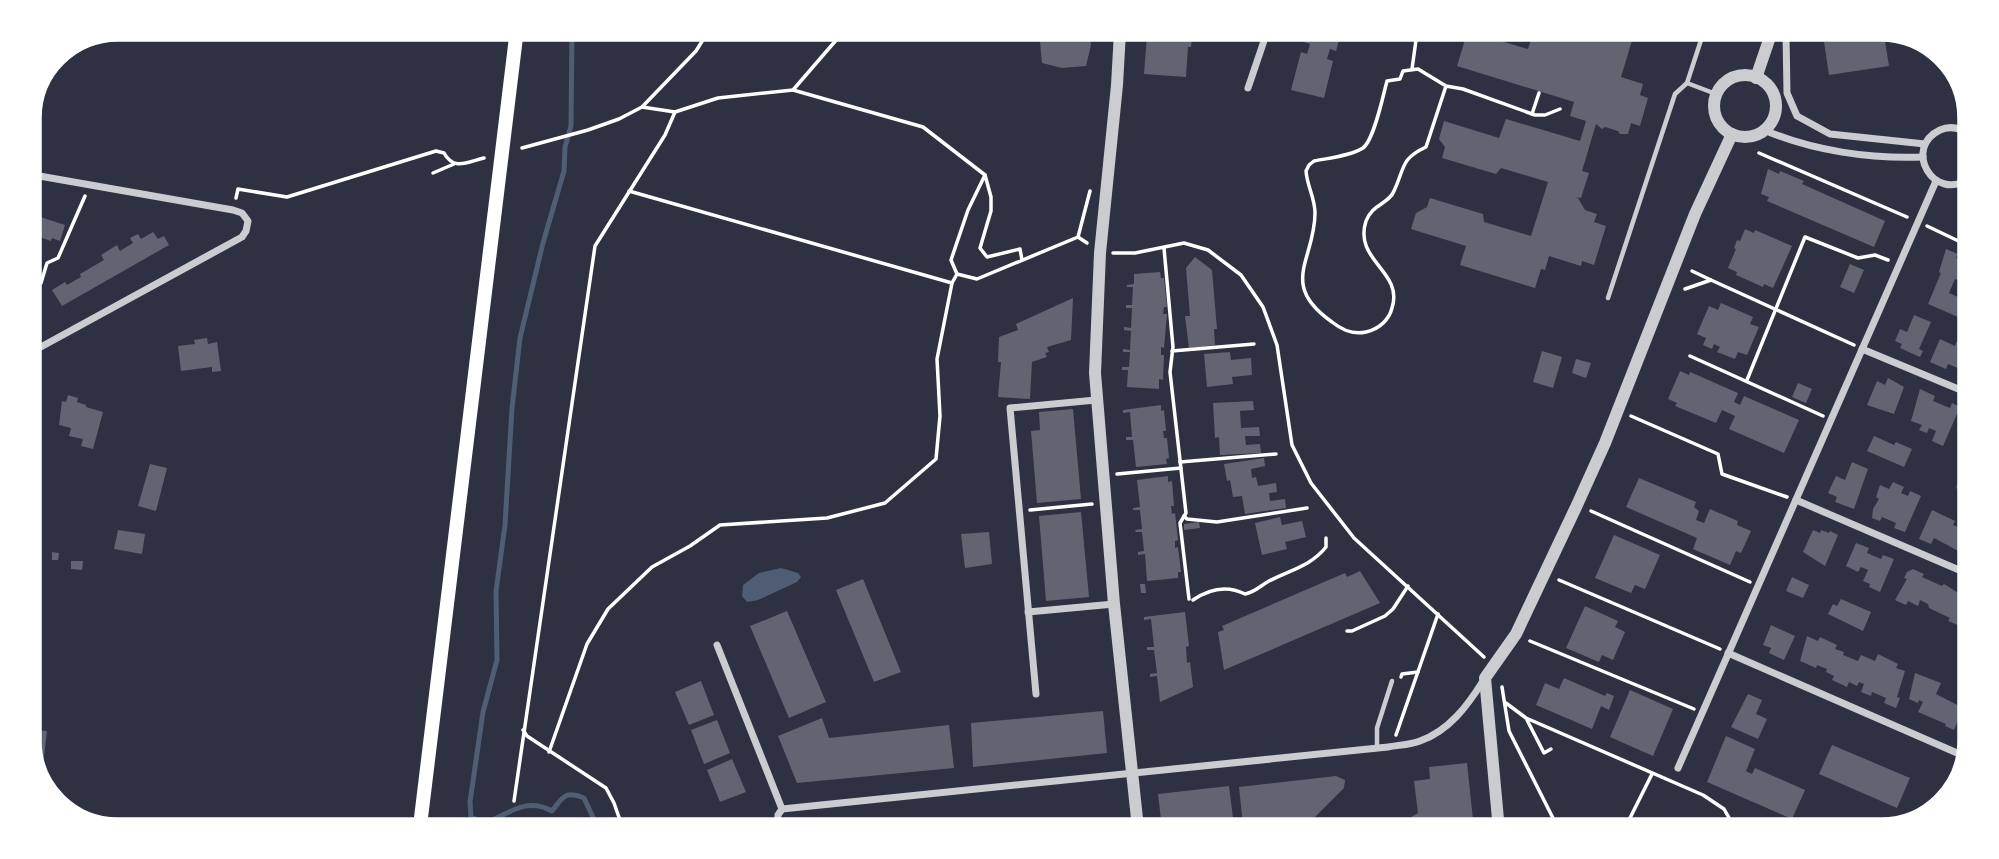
<svg xmlns="http://www.w3.org/2000/svg" width="1999" height="859" viewBox="0 0 1999 859" font-family="Roboto,sans-serif">
  <style>
    .water { fill: #4f5d75 }
    .lines { fill: none; stroke-linecap: round; stroke-linejoin: round }
    .stream { stroke: #4f5d75; stroke-width: 5 }
    .building { fill: #626471 }
    .path { stroke: #fff; stroke-width: 3.5 }
    .service { stroke: #caccd0; stroke-width: 4.5 }
    .minor { stroke: #caccd0; stroke-width: 7 }
    .tertiary { stroke: #caccd0; stroke-width: 12 }
    .secondary { stroke: #fff; stroke-width: 14 }
    .rim { fill: none; stroke: #fff; stroke-width: 3.5 }
  </style>
  <rect width="100%" height="100%" fill="#2d3142"/>
  <path class="water" d="M781,568L798,573L801,577L797,582L758,600L747,602L742,596L743,585L759,573Z"/>
  <g class="lines">
    <path class="stream" d="M572,30L571,126L565,147L564,171L543,243L520,338L512,408L505,525L496,591L497,660L483,712L470,802L471,817L485,824C509,813 526,797 552,811C563,797 565,790 584,798L597,826"/>
  </g>
  <g class="building">
    <path d="M972,31H1018V35L985,37Z"/>
    <path d="M1043,31L1089,32L1091,45L1086,66L1062,68L1042,63L1040,42Z"/>
    <path d="M1167,32H1189L1188,38H1192L1191,47H1188L1186,77L1144,74L1147,35L1167,36Z"/>
    <path d="M1306,32L1341,33L1336,51L1330,49L1327,59L1333,61L1324,98L1291,90L1301,52L1307,54L1310,44L1304,42Z"/>
    <path d="M1467,33H1504L1501,41L1528,49L1533,33L1634,34L1621,77L1643,84L1640,95L1648,98L1640,126L1631,123L1628,134H1620L1618,131L1605,127L1602,129L1596,124L1582,171L1589,173L1581,198L1575,197L1578,198L1585,210L1597,214L1594,222L1606,226L1594,265L1582,261L1581,266L1549,256L1545,270L1541,269L1535,288L1460,265L1466,246L1411,229L1416,213L1427,207L1430,198L1483,214L1484,222L1531,236L1548,182L1501,168L1496,174L1442,158L1445,147L1439,139L1444,121L1499,138L1506,119L1580,141L1586,121L1570,116L1574,102L1457,66Z"/>
    <path d="M1872,35H1884L1889,66L1829,75L1824,42Z"/>
    <path d="M1768,169L1779,174L1780,171L1804,181L1802,184L1885,221L1874,247L1767,201L1769,197L1761,194Z"/>
    <path d="M28,213L65,225L60,241L52,238L51,241L28,233Z"/>
    <path d="M1745,229L1754,233L1755,230L1792,246L1773,288L1764,284L1763,287L1736,275L1737,272L1728,268L1736,249L1734,248L1737,240L1740,241Z"/>
    <path d="M153,232L158,239L164,236L169,245L62,306L52,290L65,282L67,285L81,277L80,274L104,260L101,255L117,245L120,251L133,243L130,238L138,234L141,239Z"/>
    <path d="M1946,249L1958,254L1956,258L1969,263V285L1955,279L1949,293L1969,302V312L1965,320L1928,304L1941,273L1939,272Z"/>
    <path d="M1195,257L1212,270L1217,329H1214L1215,345L1189,348L1185,316H1190L1186,268Z"/>
    <path d="M1850,264L1864,270L1854,293L1840,287Z"/>
    <path d="M1160,272L1161,278H1164L1167,307H1164L1163,314H1167L1164,348L1161,347V355H1164L1163,380L1159,379V389L1127,387L1128,370H1122V367H1129L1130,352H1123V349L1130,350L1131,331L1124,330V327L1131,328L1132,308H1126V305H1132L1133,287H1127V285L1134,284V274Z"/>
    <path d="M1073,298L1071,340L1047,347L1049,352L1045,353L1047,357L1032,362L1030,399L998,397L1001,362H998L999,337L1018,330L1016,324Z"/>
    <path d="M1721,303L1753,317L1750,324L1759,327L1747,355L1738,352L1735,359L1717,352L1720,347L1714,344L1712,349L1703,345L1706,338L1697,334L1709,306L1718,310Z"/>
    <path d="M1914,315L1931,322L1919,349L1923,351L1920,357L1900,348L1902,344L1895,341L1900,329L1907,332Z"/>
    <path d="M207,338L208,344L217,342L221,371L212,372V367L181,371L178,346L195,344L194,340Z"/>
    <path d="M1940,339L1955,346L1957,341L1965,345L1969,339L1968,377L1961,374L1963,370L1948,364L1946,369L1930,362Z"/>
    <path d="M1542,351L1562,357L1553,388L1533,382Z"/>
    <path d="M1230,352L1231,360L1251,358L1252,375L1232,377L1233,384L1207,387L1204,354Z"/>
    <path d="M1576,359L1591,363L1586,378L1572,373Z"/>
    <path d="M1680,371L1689,375L1690,372L1738,393L1734,402L1740,405L1744,396L1799,420L1784,453L1729,429L1735,416L1722,410L1716,423L1675,406L1677,403L1668,399Z"/>
    <path d="M1888,378L1904,387L1894,414L1867,405L1877,381L1885,385Z"/>
    <path d="M1798,383L1812,389L1806,403L1792,397Z"/>
    <path d="M1920,389L1935,396L1933,401L1950,408L1952,403L1960,407L1943,446L1932,441L1936,431L1929,428L1927,433L1919,430L1922,425L1911,421Z"/>
    <path d="M68,395L78,398L77,402L86,405V407L103,412L93,449L81,446L83,439L69,436L71,428L59,425L62,401L66,402Z"/>
    <path d="M1253,401L1254,410L1240,411L1241,428L1259,427L1260,436H1245L1246,445L1260,444L1261,453L1220,455L1219,437L1215,438L1213,403Z"/>
    <path d="M1161,405V411L1164,410L1166,431H1163L1164,438H1167L1169,458L1166,459L1167,464L1136,467L1133,440H1126V437H1132L1130,412L1123,413V410Z"/>
    <path d="M1073,409L1081,499L1037,503L1031,431L1040,430L1039,412Z"/>
    <path d="M1874,436L1894,445L1896,442L1912,449L1904,467L1867,451Z"/>
    <path d="M1264,458L1265,466L1251,469L1252,478L1256,477L1258,486L1276,483L1277,492L1269,493L1270,501L1285,499L1286,508L1245,514L1242,496L1233,497L1230,480L1227,481L1224,464Z"/>
    <path d="M1852,462L1868,469L1854,509L1835,502L1837,497L1828,493L1836,476L1845,480Z"/>
    <path d="M1964,463L1967,464V475L1960,472Z"/>
    <path d="M150,464L167,468L156,511L138,506Z"/>
    <path d="M1168,476V482L1172,481L1174,506H1171L1172,514L1175,513L1178,540L1175,541V548L1178,547L1181,572H1178V578L1147,581L1145,554L1138,555V552L1144,551L1142,532H1136L1135,530L1142,529L1140,510H1133V508L1140,507L1137,480Z"/>
    <path d="M1639,478L1696,502L1694,507L1699,511L1696,520L1704,523L1710,509L1738,521L1737,525L1751,531L1741,553L1736,551L1730,565L1693,549L1697,538L1626,507Z"/>
    <path d="M1964,478L1967,479V495L1956,488L1959,480Z"/>
    <path d="M1893,482L1904,487L1901,493L1908,496L1910,491L1921,496L1905,532L1894,528L1896,523L1882,517L1880,521L1872,518L1873,509L1879,499L1876,497L1880,485L1889,489Z"/>
    <path d="M1932,510L1955,521L1953,525L1960,528L1967,524L1966,555L1934,538L1931,544L1919,539Z"/>
    <path d="M1081,512L1089,597L1046,601L1039,516Z"/>
    <path d="M1280,517L1282,525L1302,521L1306,537L1285,542L1287,549L1262,555L1255,523Z"/>
    <path d="M1199,522L1200,528L1184,530V524Z"/>
    <path d="M118,530L145,534L142,554L114,549Z"/>
    <path d="M1813,530L1820,533L1821,530L1829,533L1830,531L1838,535L1825,566L1803,552Z"/>
    <path d="M989,532L992,564L965,568L961,534Z"/>
    <path d="M1614,535L1660,555L1645,589L1635,585L1631,593L1595,578Z"/>
    <path d="M1856,543L1869,548L1867,553L1881,559L1883,555L1894,559L1880,592L1869,587L1870,584L1863,581L1868,570L1861,567L1858,572L1846,566Z"/>
    <path d="M52,552L59,553L58,560H52Z"/>
    <path d="M71,561H83L82,570L71,569Z"/>
    <path d="M1913,569L1924,574L1922,577L1942,586L1944,584L1960,594L1961,591L1966,594L1965,628L1948,621L1950,618L1929,608L1928,604L1920,600L1918,606L1908,601L1906,605L1895,600L1907,579L1904,578L1907,572Z"/>
    <path d="M1360,571L1380,603L1224,670L1218,632L1224,630L1222,626L1345,573L1347,577Z"/>
    <path d="M1792,577L1809,585L1803,598L1786,591Z"/>
    <path d="M863,579L901,672L874,682L836,590Z"/>
    <path d="M1140,584H1145L1146,593H1141Z"/>
    <path d="M1841,599L1871,612L1863,631L1828,614L1833,604L1837,606Z"/>
    <path d="M1585,606L1618,621L1615,627L1625,632L1613,660L1602,655L1599,662L1566,648Z"/>
    <path d="M787,611L826,702L789,718L750,626Z"/>
    <path d="M1185,612L1189,646L1186,647L1187,663L1190,662L1193,687L1160,702L1157,676L1150,677V674L1157,673L1154,650H1147V647H1154L1151,619L1144,620V617Z"/>
    <path d="M1771,625L1795,636L1784,660L1769,653L1771,648L1763,645Z"/>
    <path d="M1807,636L1818,641L1820,637L1837,645L1835,649L1844,652L1843,655L1858,661L1861,655L1875,661L1878,654L1898,664L1896,668L1905,671L1897,697L1900,698L1896,708L1884,703L1886,698L1872,692L1871,696L1861,692L1864,684L1859,682L1857,686L1849,682L1847,687L1832,680L1834,676L1826,672L1827,669L1817,665L1816,668L1800,661Z"/>
    <path d="M1915,673L1941,683L1936,694L1963,708L1954,730L1945,726L1946,724L1918,712L1923,702L1919,700L1918,703L1909,699Z"/>
    <path d="M1564,678L1605,696L1607,693L1614,696L1609,710L1601,706L1592,729L1536,705L1545,683L1559,689Z"/>
    <path d="M701,681L714,715L689,725L675,692Z"/>
    <path d="M1630,690L1673,709L1653,756L1610,737Z"/>
    <path d="M1748,694L1762,700L1756,714L1767,719L1758,739L1731,727Z"/>
    <path d="M1103,711L1107,753L973,767L971,723Z"/>
    <path d="M822,718L829,738L949,725L954,768L797,783L778,736Z"/>
    <path d="M717,720L730,753L704,764L691,730Z"/>
    <path d="M28,729L47,731L41,782L28,747Z"/>
    <path d="M1726,736L1755,749L1746,771L1752,774L1755,768L1805,790L1792,819L1707,782Z"/>
    <path d="M1832,745L1910,778L1897,808L1819,774Z"/>
    <path d="M732,759L746,792L720,802L707,770Z"/>
    <path d="M1467,763L1474,829H1391L1418,813L1414,781L1430,779L1429,767Z"/>
    <path d="M1336,776L1345,780L1344,788L1314,818L1243,825L1239,787Z"/>
    <path d="M1229,786L1234,826L1162,828L1158,794Z"/>
  </g>
  <g class="lines">
    <g class="path">
      <path d="M1412,69L1417,33"/>
      <path d="M1446,86L1426,147C1400,159 1405,168 1394,191C1389,204 1372,204 1366,221C1353,261 1404,271 1392,308C1389,320 1379,329 1366,332C1353,335 1342,330 1332,322C1278,284 1315,260 1315,213C1315,198 1307,186 1306,171L1309,165L1314,161C1329,158 1350,156 1363,148C1374,140 1383,96 1387,81L1400,79L1403,71L1418,69L1446,86L1463,89L1535,115H1545L1560,109"/>
      <path d="M793,90L923,127L985,175"/>
      <path d="M642,107L675,112L718,98L793,90L844,31"/>
      <path d="M1532,114L1539,93"/>
      <path d="M522,148L588,130L619,119L642,107L696,51L709,30"/>
      <path d="M1759,153L1907,217"/>
      <path d="M433,173L454,164"/>
      <path d="M629,191L952,283"/>
      <path d="M236,198L238,189L287,197L436,151L444,153C454,171 467,162 484,158"/>
      <path d="M1927,226L1969,246"/>
      <path d="M1078,237L1087,243"/>
      <path d="M1164,248L1173,347L1170,372L1186,513L1180,523L1189,599"/>
      <path d="M1113,253H1135L1184,243L1208,250L1241,275L1263,307L1277,345L1292,445L1311,483L1354,538L1484,657"/>
      <path d="M1022,260L1020,249L987,257L980,248L991,211V197L985,175L968,210L951,260L957,274L977,279L1078,237L1090,191"/>
      <path d="M1692,271L1711,280"/>
      <path d="M41,283L47,263L58,258L85,196"/>
      <path d="M1685,289L1711,280L1854,345"/>
      <path d="M1172,351L1254,344"/>
      <path d="M1690,356L1823,416"/>
      <path d="M1747,380L1805,237L1858,258L1875,255L1888,260"/>
      <path d="M1631,416L1718,454L1722,474L1787,497"/>
      <path d="M1180,462L1276,454"/>
      <path d="M1117,474L1181,468"/>
      <path d="M1030,510L1092,504"/>
      <path d="M1591,511L1750,582"/>
      <path d="M1184,516L1187,519L1217,522L1307,508"/>
      <path d="M1559,580L1720,649"/>
      <path d="M1193,600C1209,589 1227,585 1245,594C1255,592 1260,586 1269,581C1290,570 1311,566 1326,547V538"/>
      <path d="M1347,631H1352L1385,616L1393,609L1408,586"/>
      <path d="M1530,641L1694,709"/>
      <path d="M1401,677L1402,674L1418,672"/>
      <path d="M1502,687L1509,731L1559,830"/>
      <path d="M1506,703L1526,718L1703,795L1724,809L1736,830"/>
      <path d="M1527,720L1544,753L1551,749"/>
      <path d="M523,730L527,736L606,788L614,803L622,826"/>
      <path d="M1396,735L1438,614"/>
      <path d="M549,752L587,644L608,609L652,567L690,546L720,525L827,518L885,503L936,459L940,416L937,359L952,283L957,274"/>
      <path d="M514,801L595,246L665,135L675,112"/>
      <path d="M1624,830L1652,774"/>
    </g>
    <g class="service">
      <path d="M1687,83L1716,94"/>
      <path d="M1608,298L1675,94L1687,83L1703,34"/>
      <path d="M1377,748V728L1392,681"/>
    </g>
    <g class="minor">
      <path d="M1786,34L1787,93L1797,116L1830,134L1925,144"/>
      <path d="M1248,88L1267,32"/>
      <path d="M1764,130C1813,151 1870,159 1923,157"/>
      <path d="M28,174L233,210L242,213L248,221L246,231L242,237L28,354"/>
      <path d="M1970,178C1934,204 1902,148 1940,130C1951,125 1961,128 1971,135"/>
      <path d="M1862,349L1968,393"/>
      <path d="M1796,500L1966,573"/>
      <path d="M1028,612L1114,604"/>
      <path d="M717,645L782,809L778,815L777,827"/>
      <path d="M1728,653L1964,756"/>
      <path d="M1036,694L1010,408L1096,400"/>
      <path d="M1678,768L1936,181"/>
      <path d="M782,809L1388,747C1398,745 1410,745 1420,741C1449,731 1468,705 1483,681"/>
    </g>
    <g class="tertiary">
      <path d="M1120,32L1117,85L1100,253L1095,373L1114,604L1138,828"/>
      <circle cx="1745" cy="106" r="31"/>
      <path d="M1756,78L1771,34"/>
      <path d="M1499,830L1485,678L1516,634L1577,505L1605,443L1695,214L1732,134"/>
    </g>
    <path class="secondary" d="M420,826L517,29"/>
  </g>
  <path d="M0 0H1999V859H0ZM118 40H1881A78 78 0 0 1 1959 118V741A78 78 0 0 1 1881 819H118A78 78 0 0 1 40 741V118A78 78 0 0 1 118 40Z" fill="#fff" fill-rule="evenodd"/>
  <path class="rim" d="M118 40H1881A78 78 0 0 1 1959 118V741A78 78 0 0 1 1881 819H118A78 78 0 0 1 40 741V118A78 78 0 0 1 118 40Z"/>
</svg>
